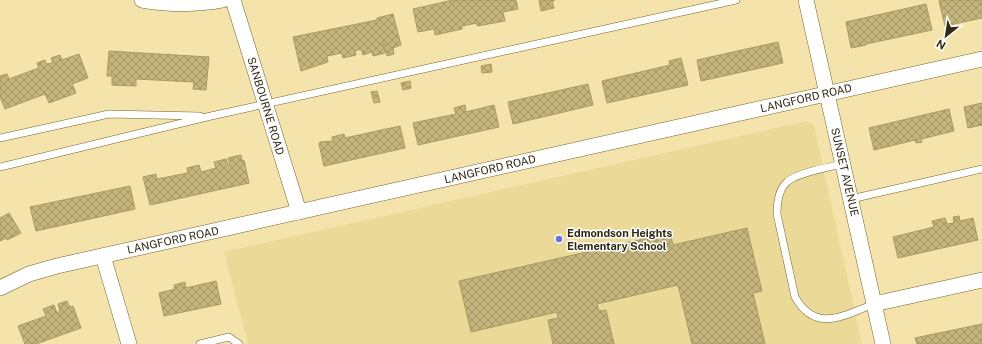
<svg xmlns="http://www.w3.org/2000/svg" width="982" height="344" viewBox="0 0 982 344" font-family="'Public Sans',sans-serif">
  <style>
    .built { fill: #ebd997 }
    .building { fill: url(#building-cross-hatch); stroke: #a99a63 }
    .lines { fill: none; stroke-linecap: round; stroke-linejoin: round }
    .lane-casing { stroke: #72642d; stroke-width: 8 }
    .street-casing { stroke: #72642d; stroke-width: 16 }
    .lane { stroke: #fff; stroke-width: 7 }
    .street { stroke: #fff; stroke-width: 15 }
    .poi-dot { fill: #6271e9; stroke: #fff; stroke-width: 1.5 }
    .labels { text-anchor: middle; stroke-width: 3; stroke-linejoin: round; paint-order: stroke }
    .street-label { font-size: 11px; fill: #302a13; stroke: #fff }
    .poi-label { font-size: 11px; font-weight: bold; fill: #302a13; stroke: #fff; text-anchor: start }
  </style>
  <defs>
    <pattern id="building-cross-hatch" width="8" height="8" patternUnits="userSpaceOnUse"><rect width="8" height="8" fill="#c4b57d"/><path d="M0 0l8 8M0 8l8-8" fill="none" stroke="#a09365"/></pattern>
  </defs>
  <rect width="100%" height="100%" fill="#f4e4ab"/>
  <path class="built" d="M807,121L814,126L862,344H248L224,252Z"/>
  <g class="building">
    <path d="M453,0H516L518,9L503,12L505,21L477,26V23L462,26V29L435,35L434,29L418,32L413,9Z"/>
    <path d="M539,0H555L552,1L554,8L541,11Z"/>
    <path d="M941,0H982V18L945,26L939,1Z"/>
    <path d="M926,4L932,30L866,44V45L851,48L846,22Z"/>
    <path d="M393,14L401,45L393,48L394,54L387,56L384,43H383L385,53L373,56L372,52L363,55L361,49L355,51L356,55L343,58L342,53L327,56L328,62L301,71L293,37L377,20V18Z"/>
    <path d="M778,42L783,63L701,81L697,60Z"/>
    <path d="M109,51L209,57L206,90L193,89L194,82L136,79V86L112,85V76H107Z"/>
    <path d="M79,54L88,78L72,84L76,93L49,103L45,94L5,109L0,97V76L7,74L9,79L39,68L37,63L45,60L46,64L53,63L51,58L60,55L62,60Z"/>
    <path d="M681,58L688,85L607,103L602,81L670,65L669,61Z"/>
    <path d="M491,64L492,72L482,73L481,66Z"/>
    <path d="M410,81L411,88L403,90L401,83Z"/>
    <path d="M588,84L593,105L513,124L508,102Z"/>
    <path d="M377,91L380,102L374,103L371,92Z"/>
    <path d="M982,103V125L968,128L964,107Z"/>
    <path d="M465,105L466,112L494,105L499,127L418,145L413,123L456,114L454,108Z"/>
    <path d="M949,109L954,131L921,139L922,142L916,143L915,140L874,150L869,128Z"/>
    <path d="M400,126L405,148L324,166L319,144L320,142L333,141L332,137L344,134L345,138Z"/>
    <path d="M241,155L242,161L244,160L249,183L150,205L143,177L156,174L157,179L188,173L187,168L199,165L201,172L216,168L214,162L226,159L228,165H230L228,158Z"/>
    <path d="M130,186L135,209L36,231L30,207Z"/>
    <path d="M9,213L21,233L7,240L6,238L0,241V218Z"/>
    <path d="M959,216L960,221L973,218L978,240L898,258L893,237L934,227L932,221L945,218L947,224L954,223L953,217Z"/>
    <path d="M747,228L762,291L753,293L765,344H692L678,285L597,304L599,311L606,310L614,344H553L548,320L558,318L557,312L471,332L459,281L670,233L673,245Z"/>
    <path d="M216,281L221,304L164,316L159,293L175,289L174,285L185,282L186,288Z"/>
    <path d="M67,301L70,307L73,306L81,328L36,344H25L18,326L46,316L43,309L54,305L57,313L60,311L58,304Z"/>
    <path d="M982,323V344H917L915,338L982,324Z"/>
  </g>
  <g class="lines">
    <defs>
      <g id="lane">
        <path d="M0,138L109,114L200,116"/>
        <path d="M843,164C829,167 796,173 787,182C778,190 777,203 777,214L795,297C816,334 844,315 874,304"/>
        <path d="M0,167L211,116L736,0"/>
        <path d="M851,199L982,169"/>
        <path d="M200,344L229,337L239,344"/>
      </g>
      <g id="street">
        <path d="M142,0C170,5 196,5 223,0"/>
        <path d="M233,0L299,212"/>
        <path d="M806,0L883,344"/>
        <path d="M103,256L129,344"/>
        <path d="M0,288L29,274L57,266L982,59"/>
        <path d="M874,304L982,280"/>
      </g>
    </defs>
    <use href="#lane" class="lane-casing"/>
    <use href="#street" class="street-casing"/>
    <use href="#lane" class="lane"/>
    <use href="#street" class="street"/>
  </g>
  <circle class="poi-dot" cx="559" cy="239" r="4"/>
  <g class="labels">
    <g class="street-label">
      <text transform="translate(806 98) rotate(-13)" y="4">LANGFORD ROAD</text>
      <text transform="translate(266 106) rotate(73)" y="4">SANBOURNE ROAD</text>
      <text transform="translate(490 169) rotate(-13)" y="4">LANGFORD ROAD</text>
      <text transform="translate(845 172) rotate(77)" y="4">SUNSET AVENUE</text>
      <text transform="translate(173 240) rotate(-12)" y="4">LANGFORD ROAD</text>
    </g>
    <g class="poi-label">
      <text x="567" y="237">Edmondson Heights<tspan x="567" dy="13">Elementary School</tspan></text>
    </g>
  </g>
  <g transform="translate(946 36) rotate(210)" stroke="#ffffff" stroke-width="3" paint-order="stroke">
  <path d="M0-3L7 15L0 10L-7 15Z" fill="#302a13"/>
  <text y="-6" font-size="11" font-weight="bold" text-anchor="middle" fill="#302a13">N</text>
  </g>
</svg>
